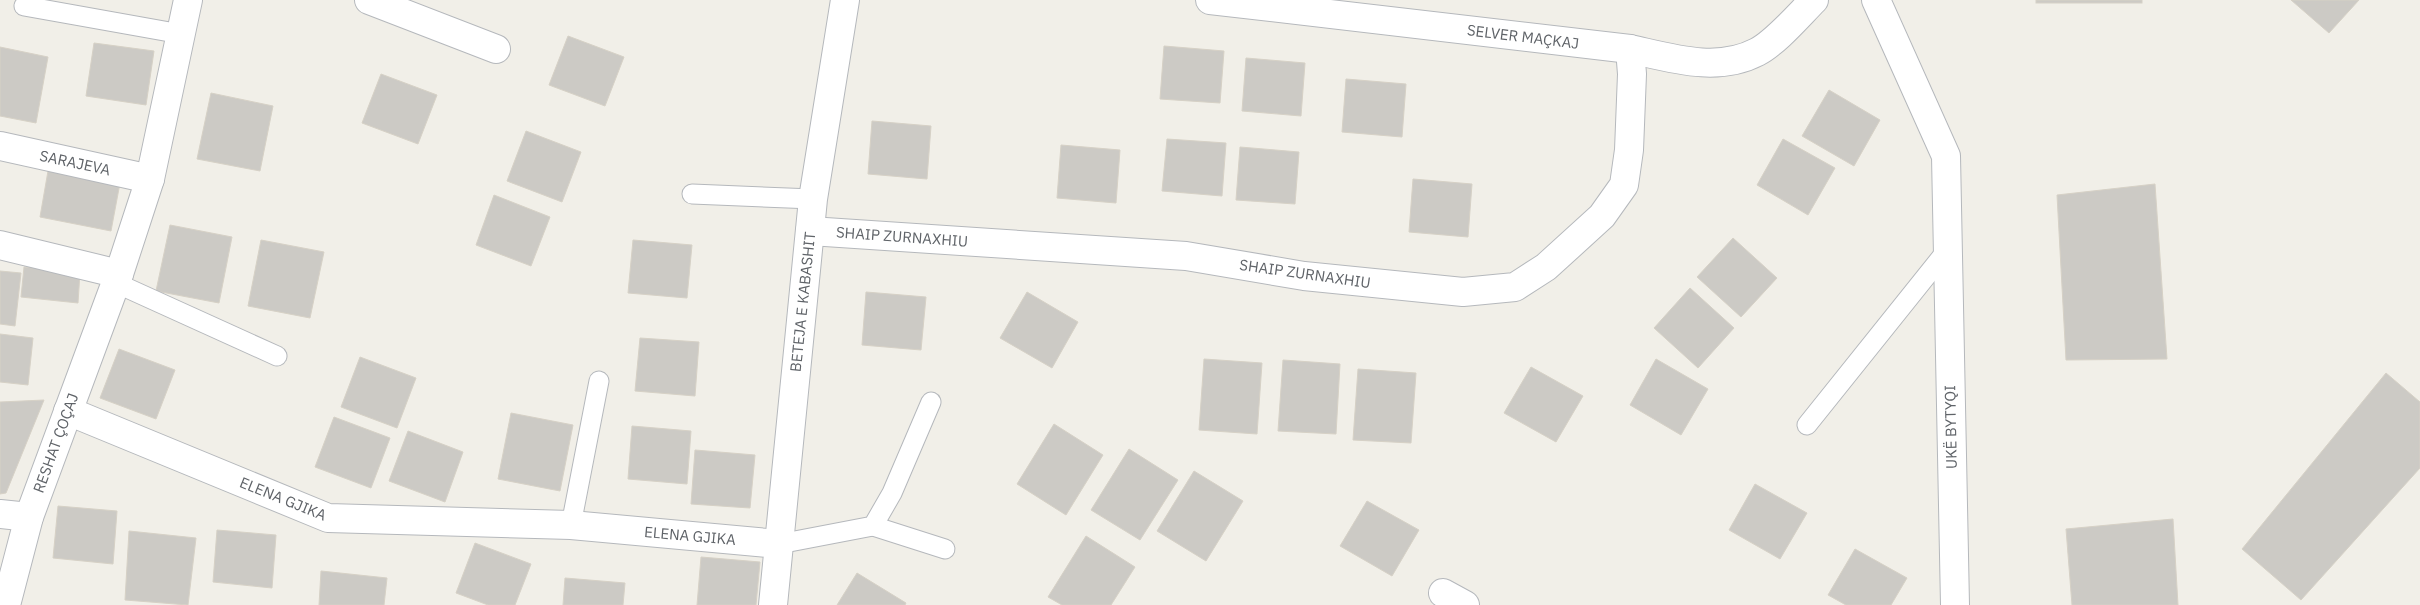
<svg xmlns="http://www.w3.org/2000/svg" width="2420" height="605" viewBox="0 0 2420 605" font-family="'IBM Plex Sans',sans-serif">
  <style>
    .building { fill: #cccac5; stroke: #d6d1c6 }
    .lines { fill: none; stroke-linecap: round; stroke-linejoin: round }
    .lane-casing { stroke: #b5b8bc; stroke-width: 21 }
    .street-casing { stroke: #b5b8bc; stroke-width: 30 }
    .lane { stroke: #fff; stroke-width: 19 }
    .street { stroke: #fff; stroke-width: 28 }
    .labels { text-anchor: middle; stroke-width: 5; stroke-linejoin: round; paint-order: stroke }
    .street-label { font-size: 15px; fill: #5f6368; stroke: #fff }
  </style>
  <rect width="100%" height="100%" fill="#f1efe8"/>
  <g class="building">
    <rect x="2036" y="0" width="106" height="3"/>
    <path d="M2291,0H2359L2329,33Z"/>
    <path d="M568,36L624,57L605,106L549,85Z"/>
    <path d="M94,43L154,51L146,105L86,96Z"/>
    <path d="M1164,46L1224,51L1220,103L1160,99Z"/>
    <path d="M0,47L48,57L36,123L0,116Z"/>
    <path d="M1246,58L1305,63L1301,116L1242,111Z"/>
    <path d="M381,74L437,95L418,144L362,123Z"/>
    <path d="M1346,79L1406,84L1402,137L1342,132Z"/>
    <path d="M1829,90L1880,120L1854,166L1802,136Z"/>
    <path d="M211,93L273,106L260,171L197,159Z"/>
    <path d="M872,121L931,126L927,179L868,174Z"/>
    <path d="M526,131L581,152L562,202L507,181Z"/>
    <path d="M1167,139L1226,143L1222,196L1162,191Z"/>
    <path d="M1783,139L1835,168L1808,215L1757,185Z"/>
    <path d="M1061,145L1120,150L1116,203L1057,198Z"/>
    <path d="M1240,147L1299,152L1295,204L1236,200Z"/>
    <path d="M48,171L120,183L111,231L40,217Z"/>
    <path d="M1413,179L1472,184L1468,237L1409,232Z"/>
    <path d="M2155,184L2167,359L2066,360L2057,195Z"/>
    <path d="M494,195L550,217L531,266L476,245Z"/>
    <path d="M170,225L232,237L219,303L156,291Z"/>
    <path d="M1733,238L1777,278L1741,317L1697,277Z"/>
    <path d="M261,240L324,252L310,318L248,306Z"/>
    <path d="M633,240L692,245L687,298L628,293Z"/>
    <path d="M24,267L80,272L78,303L21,297Z"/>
    <path d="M0,271L21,273L15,326L0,324Z"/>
    <path d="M1690,288L1734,328L1698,368L1654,328Z"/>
    <path d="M866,292L926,297L921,350L862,345Z"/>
    <path d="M1027,292L1078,322L1052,368L1000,338Z"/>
    <path d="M0,334L33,338L28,385L0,382Z"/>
    <path d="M640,338L699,342L695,396L635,391Z"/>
    <path d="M119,349L175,370L156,419L100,398Z"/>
    <path d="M360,357L416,378L397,428L341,407Z"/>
    <path d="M1204,359L1262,363L1257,434L1199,430Z"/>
    <path d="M1656,359L1708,389L1681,435L1630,405Z"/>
    <path d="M1283,360L1340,364L1336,434L1278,431Z"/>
    <path d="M1531,367L1583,396L1556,442L1504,413Z"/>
    <path d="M1358,369L1416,373L1411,443L1353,440Z"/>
    <path d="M2386,373L2420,402V468L2301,600L2242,549Z"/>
    <path d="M44,400L6,493L0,494V402Z"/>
    <path d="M511,413L573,425L560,491L498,479Z"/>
    <path d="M334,417L390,438L371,488L315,467Z"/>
    <path d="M1054,424L1103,455L1066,515L1017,484Z"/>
    <path d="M632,426L691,431L687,484L628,479Z"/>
    <path d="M408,431L463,452L445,502L389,481Z"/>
    <path d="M1129,449L1178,480L1140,540L1091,510Z"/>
    <path d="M695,450L755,455L750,508L691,504Z"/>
    <path d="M1194,471L1243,501L1206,561L1157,531Z"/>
    <path d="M1755,484L1807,513L1780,559L1729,530Z"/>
    <path d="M1367,501L1419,530L1392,576L1340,546Z"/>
    <path d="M58,506L117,511L113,564L53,558Z"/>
    <path d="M2173,519L2178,605H2072L2066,529Z"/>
    <path d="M217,530L276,535L272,588L213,582Z"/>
    <path d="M129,531L196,538L188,605L125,600Z"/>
    <path d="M1086,536L1135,567L1111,605H1062L1048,597Z"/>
    <path d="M475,543L531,564L515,605H488L456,593Z"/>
    <path d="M1855,549L1907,578L1891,605H1846L1828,595Z"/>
    <path d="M701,557L760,562L756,605H697Z"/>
    <path d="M321,571L387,578L384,605H319Z"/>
    <path d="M857,573L906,603L905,605H837Z"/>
    <path d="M565,578L625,583L623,605H563Z"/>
  </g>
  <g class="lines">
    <defs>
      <g id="lane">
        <path d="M24,6L181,34"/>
        <path d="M692,194L813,199"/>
        <path d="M116,283L277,356"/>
        <path d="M1807,425L1948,249"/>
        <path d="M571,525L599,381"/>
        <path d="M873,526L945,549"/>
        <path d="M779,544L873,526L892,493L931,402"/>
      </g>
      <g id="street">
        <path d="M369,0L496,49"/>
        <path d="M1210,0L1630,49C1671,58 1717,73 1757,52C1775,43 1799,15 1814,0"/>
        <path d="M1876,0L1946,156L1955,605"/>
        <path d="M0,146L150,179"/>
        <path d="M810,231L1186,256L1304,276L1463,292L1515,287L1546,267L1602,216L1624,185L1629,150L1632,74L1630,49"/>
        <path d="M0,245L119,274"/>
        <path d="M68,411L328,518L571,525L779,544"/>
        <path d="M0,514L29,517"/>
        <path d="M1443,593L1465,605"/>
        <path d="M6,605L29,517L119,274L150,179L188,0"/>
        <path d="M773,605L813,199L845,0"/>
      </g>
    </defs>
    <use href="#lane" class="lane-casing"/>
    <use href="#street" class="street-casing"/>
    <use href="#lane" class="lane"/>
    <use href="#street" class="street"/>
  </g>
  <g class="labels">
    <g class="street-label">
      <text transform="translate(1523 37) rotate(7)" y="5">SELVER MAÇKAJ</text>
      <text transform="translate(75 163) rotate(12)" y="5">SARAJEVA</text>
      <text transform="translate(902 237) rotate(4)" y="5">SHAIP ZURNAXHIU</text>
      <text transform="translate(1305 274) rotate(8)" y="5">SHAIP ZURNAXHIU</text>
      <text transform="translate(803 302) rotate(-84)" y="5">BETEJA E KABASHIT</text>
      <text transform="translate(1951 427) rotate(-91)" y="5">UKË BYTYQI</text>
      <text transform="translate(56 443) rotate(-70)" y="5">RESHAT ÇOÇAJ</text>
      <text transform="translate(283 499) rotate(22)" y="5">ELENA GJIKA</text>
      <text transform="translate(690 536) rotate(5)" y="5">ELENA GJIKA</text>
    </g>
  </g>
</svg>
